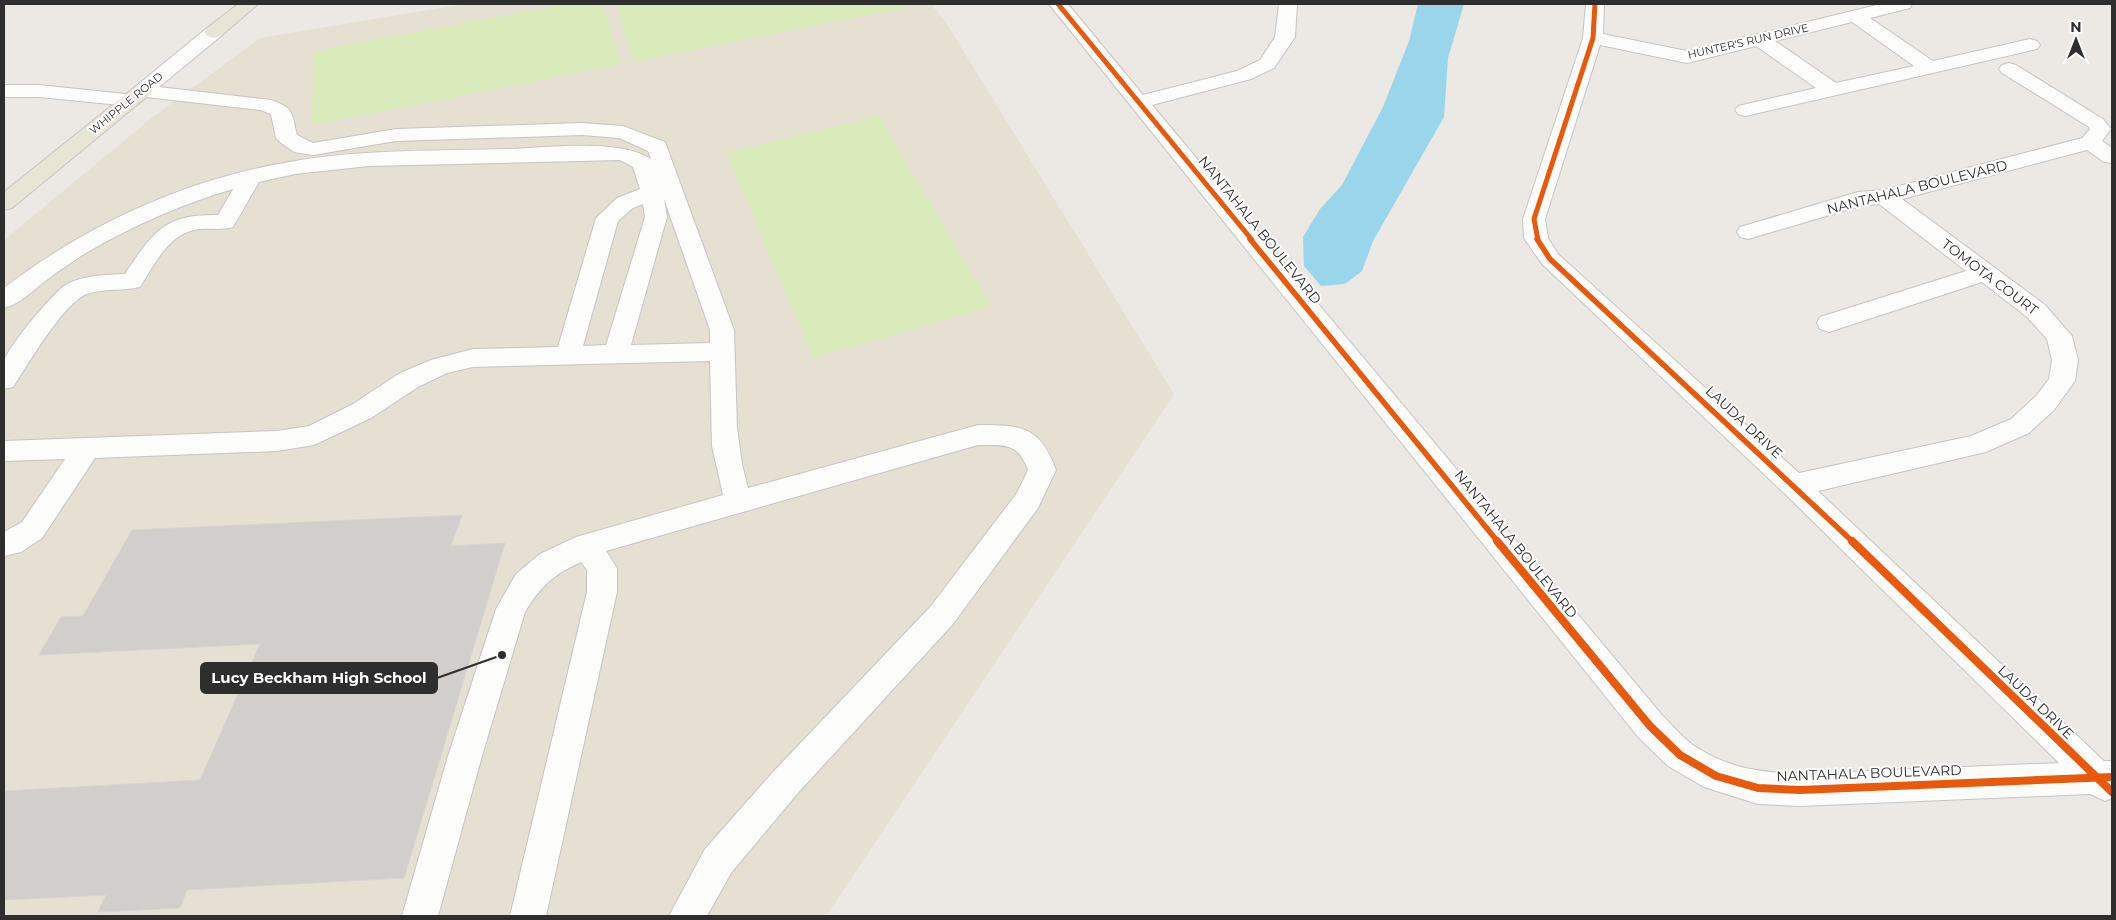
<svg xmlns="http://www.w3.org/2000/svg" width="2116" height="920" viewBox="0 0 2116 920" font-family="Montserrat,sans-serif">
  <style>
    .education { fill: #e6e0d3 }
    .pitch { fill: #d9eabb }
    .water { fill: #99d6ec }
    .building { fill: #d1cecb; stroke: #d7d4d0 }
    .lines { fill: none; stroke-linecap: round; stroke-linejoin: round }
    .minor-casing { stroke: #c5c4c5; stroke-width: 2 }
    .major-casing { stroke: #c6c5c4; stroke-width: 2 }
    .minor { fill: #fcfcfb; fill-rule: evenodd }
    .major { fill: #e8e4d6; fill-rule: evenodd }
    .cycleway-far2-casing { stroke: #fff; stroke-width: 8 }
    .cycleway-far1-casing { stroke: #fff; stroke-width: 9 }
    .cycleway-casing { stroke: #fff; stroke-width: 11 }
    .cycleway-far2 { stroke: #e8590c; stroke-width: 5 }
    .cycleway-far1 { stroke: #e8590c; stroke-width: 5.5 }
    .cycleway { stroke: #e8590c; stroke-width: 8 }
    .labels { text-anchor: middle; stroke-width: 4; stroke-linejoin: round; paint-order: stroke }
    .far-street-label { font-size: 11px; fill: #2e2e2e; stroke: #fff }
    .street-label { font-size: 14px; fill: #2e2e2e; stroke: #fff }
    .leader { fill: none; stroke: #2e2e2e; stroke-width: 2 }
    .callout-dot { fill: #2e2e2e; stroke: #fff; stroke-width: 2 }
    .callout { fill: #2e2e2e; stroke: #2e2e2e; stroke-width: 2 }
    .callout-label { font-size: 15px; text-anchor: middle; font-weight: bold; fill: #fff }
  </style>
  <rect width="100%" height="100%" fill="#ece8e4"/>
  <path class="education" d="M465,4H931L945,21L1174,394L826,916H4V240L154,116L260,38Z"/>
  <g class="pitch">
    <path d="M567,4H603L621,64L312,125L313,51Z"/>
    <path d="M616,4H907L909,7L634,62Z"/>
    <path d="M879,116L991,306L813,358L726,152Z"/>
  </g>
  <path class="water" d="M1418,4H1464L1448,58L1444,117L1373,241L1362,271L1345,284L1321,286L1304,266L1303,237L1320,209L1342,185L1383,107L1409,41Z"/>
  <path class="building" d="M462,515L451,546L505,543L404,878L187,890L180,908L98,912L106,895L4,900V791L200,780L260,644L39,655L61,617L83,616L132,530Z"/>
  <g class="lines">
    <defs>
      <g id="minor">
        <path d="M1049,4H1068L1143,95L1237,71L1260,60L1275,37L1279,4H1297L1295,37L1274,68L1251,79L1152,105L1662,715C1672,725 1682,737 1693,745C1729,769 1758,772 1800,774L2059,763L1784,493L1542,264L1524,238L1523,219L1583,38L1586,4H1604L1603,34L1687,51L1881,4H1912L1910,8L1870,18L1933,61L2030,39L2037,41L2040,45L2037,49L1745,116L1738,114L1735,110L1738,106L1816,88L1756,46L1687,63L1600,45L1545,219L1548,238L1558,254L1799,473L1971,436L2011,419L2036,396L2049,379L2052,360L2047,339L2027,317L1982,282L1838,329L1829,332L1820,329L1817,323L1820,317L1966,271L1879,204L1860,206L1748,239L1740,237L1737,232L1740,227L1858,192L1884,190L2082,138L2090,129L2089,127L2002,73L1999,69L2002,65L2009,63L2016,65L2103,119L2111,129L2102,141L2112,148V163L2104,162L2087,150L1902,199L2045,305L2072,336L2078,360L2075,381L2054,410L2029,433L1986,452L1818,491L2104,761H2112V798L2105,801L2090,794L1800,806L1758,804L1704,787L1668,766L1638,737L1602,692ZM1852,22L1914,66L1836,83L1775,41Z"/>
        <path d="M214,26L221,28L224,32L221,36L159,87L271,100C295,109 291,111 297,135L313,143L396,129L582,123L623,126L665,142L734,330L737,428L742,464L748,488L978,425C1021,425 1040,426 1056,470L1038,508L953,624L797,794L731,873L707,916H669L705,849L773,772L931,606L1017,493L1028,470C1018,442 1004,445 978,445L606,551L617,568V592L546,916H510L587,592V570L581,562C553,575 541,586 525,612L482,756L438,916H402L448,756L496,609L516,574L540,554L576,537L723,495L712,446L710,361L473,367L447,373L418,387L371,418L314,445L277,451L95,458L42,538L21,552L4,556V532L22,522L65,459L4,461V441L277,431L309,426L353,404L400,373L431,360L473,349L558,347L596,218L617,198L640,189L633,167L620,160L369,166L295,174L259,182L233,227C220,231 207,227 194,230C168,235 153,267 140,287C123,291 104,288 87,294C64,302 28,365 13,387L4,389C4,381 2,370 4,362C6,349 55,290 67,284C85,275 106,275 125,274C153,232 164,214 218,215L233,189C182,204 132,226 86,253C73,261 60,270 48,279C34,289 21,304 4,308V288C89,223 189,178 295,161C367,149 441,151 514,149C550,147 621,139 651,159L648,151L619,138L582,135L396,141L313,155L294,152L280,142L276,138L271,114L260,110L137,96L140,100L137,104L130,106L39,97H4V85H39L135,95L132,91L135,87L207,28ZM664,199L710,330V343L631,345L667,217ZM643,204L645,217L606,345L583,346L618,221L633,208Z"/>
      </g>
      <g id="major">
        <path d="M238,4H258L221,36L214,38L207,36L204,32L207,28Z"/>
        <path d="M142,85L149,87L152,91L149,95L12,208L4,210V192L135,87Z"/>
      </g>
    </defs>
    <use href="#minor" class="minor-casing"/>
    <use href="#major" class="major-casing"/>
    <use href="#minor" class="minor"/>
    <use href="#major" class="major"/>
    <defs>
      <g id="cycleway-far2">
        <path d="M1058,4L1252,240"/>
        <path d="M1538,240L1534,219L1593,38L1595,4"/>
      </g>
      <g id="cycleway-far1">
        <path d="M1250,239L1498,542"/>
        <path d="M1537,239L1550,259L1853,542"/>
      </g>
      <g id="cycleway">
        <path d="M1497,541L1650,726L1680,755L1716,776L1758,788L1800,790L2112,777"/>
        <path d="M1852,541L2112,792"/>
      </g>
    </defs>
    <use href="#cycleway-far2" class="cycleway-far2-casing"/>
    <use href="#cycleway-far1" class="cycleway-far1-casing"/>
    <use href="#cycleway" class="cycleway-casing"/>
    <use href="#cycleway-far2" class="cycleway-far2"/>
    <use href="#cycleway-far1" class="cycleway-far1"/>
    <use href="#cycleway" class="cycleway"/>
  </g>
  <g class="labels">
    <g class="far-street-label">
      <text transform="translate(1748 41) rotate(-13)" y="4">HUNTER'S RUN DRIVE</text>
      <text transform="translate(126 103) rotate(-39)" y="4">WHIPPLE ROAD</text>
    </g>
    <g class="street-label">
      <text transform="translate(1917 187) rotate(-14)" y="5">NANTAHALA BOULEVARD</text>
      <text transform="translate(1260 230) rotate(51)" y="5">NANTAHALA BOULEVARD</text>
      <text transform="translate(1990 277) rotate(37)" y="5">TOMOTA COURT</text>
      <text transform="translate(1744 422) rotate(43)" y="5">LAUDA DRIVE</text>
      <text transform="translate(1516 544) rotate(51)" y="5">NANTAHALA BOULEVARD</text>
      <text transform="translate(2036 702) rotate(44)" y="5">LAUDA DRIVE</text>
      <text transform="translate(1869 773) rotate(-2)" y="5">NANTAHALA BOULEVARD</text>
    </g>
  </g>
  <path class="leader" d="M502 655L437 678"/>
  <circle class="callout-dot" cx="502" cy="655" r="5"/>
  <rect class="callout" x="201" y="663" width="236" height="30" rx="5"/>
  <g class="callout-label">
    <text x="319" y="683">Lucy Beckham High School</text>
  </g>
  <rect width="2116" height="920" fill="none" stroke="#2e2e2e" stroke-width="10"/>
  <g transform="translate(2076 40)" stroke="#ffffff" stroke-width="4" paint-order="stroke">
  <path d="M0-4L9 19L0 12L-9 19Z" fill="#2e2e2e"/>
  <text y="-8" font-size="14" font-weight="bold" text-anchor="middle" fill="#2e2e2e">N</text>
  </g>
</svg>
